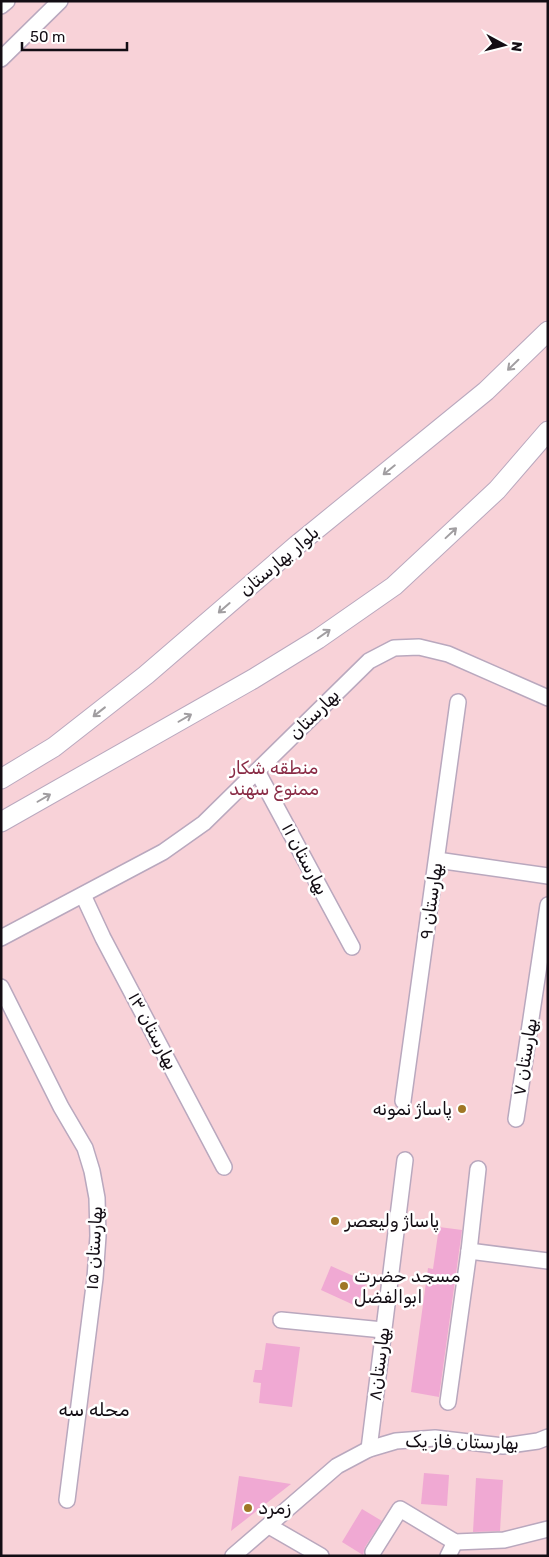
<svg xmlns="http://www.w3.org/2000/svg" width="549" height="1557" viewBox="0 0 549 1557" font-family="Rubik,'Noto Naskh Arabic',sans-serif">
  <style>
    .green { fill: #f8d2d8 }
    .building { fill: #f0a9d3 }
    .lines { fill: none; stroke-linecap: round; stroke-linejoin: round }
    .minor-casing { stroke: #b9a8be; stroke-width: 18 }
    .major-casing { stroke: #b9a8be; stroke-width: 21 }
    .minor { stroke: #fff; stroke-width: 15 }
    .major { stroke: #fff; stroke-width: 19 }
    .oneway { stroke: #a19ea1 }
    .poi-dot { fill: #a07726; stroke: #fff; stroke-width: 2 }
    .labels { text-anchor: middle; stroke-width: 5; stroke-linejoin: round; paint-order: stroke }
    .street-label { font-size: 18px; fill: #130d14; stroke: #fff }
    .park-label { font-size: 18px; fill: #892b45; stroke: #fff }
    .poi-label { font-size: 18px; fill: #130d14; stroke: #fff; text-anchor: start }
    .neighbourhood-label { font-size: 19px; fill: #130d14; stroke: #fff }
  </style>
  <rect width="100%" height="100%" fill="#fcf2ff"/>
  <rect class="green" x="1" y="1" width="547" height="1555"/>
  <g class="building">
    <path d="M439,1227L462,1230L439,1397L411,1392L428,1268L433,1269Z"/>
    <path d="M331,1266L367,1282L356,1306L321,1290Z"/>
    <path d="M266,1343L300,1347L292,1407L259,1403L261,1383L253,1382L255,1370H262Z"/>
    <path d="M424,1473L449,1475L447,1506L421,1504Z"/>
    <path d="M239,1476L291,1484L231,1531Z"/>
    <path d="M476,1478L503,1480L500,1531L473,1532Z"/>
    <path d="M362,1509L382,1521L365,1547L363,1555L342,1542Z"/>
  </g>
  <g class="lines">
    <defs>
      <g id="minor">
        <path d="M1,6L7,1"/>
        <path d="M1,59L60,1"/>
        <path d="M257,771L352,947"/>
        <path d="M437,860L548,876"/>
        <path d="M83,895L103,938L224,1167"/>
        <path d="M1,938L163,852L204,823L369,661L394,648L419,647L448,654L548,698"/>
        <path d="M1,987L61,1107L85,1148L92,1171L97,1198L98,1236L95,1278L67,1500"/>
        <path d="M403,1101L458,702"/>
        <path d="M516,1119L548,905"/>
        <path d="M469,1251L548,1261"/>
        <path d="M281,1320L383,1330"/>
        <path d="M448,1402L469,1251L478,1169"/>
        <path d="M369,1449L405,1160"/>
        <path d="M269,1526L321,1556"/>
        <path d="M373,1552L400,1509L455,1542L504,1540L548,1529"/>
        <path d="M233,1556L337,1466L369,1449L396,1441L435,1438L503,1446L538,1441L548,1437"/>
        <path d="M448,1556L455,1542"/>
      </g>
      <g id="major">
        <path d="M1,779L54,747L146,675L297,545L486,391L548,331"/>
        <path d="M1,822L253,679L318,639L394,586L497,490L548,431"/>
      </g>
    </defs>
    <use href="#minor" class="minor-casing"/>
    <use href="#major" class="major-casing"/>
    <use href="#minor" class="minor"/>
    <use href="#major" class="major"/>
  </g>
  <defs><path id="oneway-shaft" d="M-6 0H5M1.5-3L5.5 0L1.5 3" fill="none" stroke-width="1.6" stroke-linecap="round" stroke-linejoin="round" transform="scale(1.25)"/></defs>
  <g class="oneway">
    <use href="#oneway-shaft" transform="translate(513 365) rotate(136)"/>
    <use href="#oneway-shaft" transform="translate(389 470) rotate(141)"/>
    <use href="#oneway-shaft" transform="translate(451 533) rotate(-43)"/>
    <use href="#oneway-shaft" transform="translate(224 608) rotate(139)"/>
    <use href="#oneway-shaft" transform="translate(324 634) rotate(-35)"/>
    <use href="#oneway-shaft" transform="translate(99 712) rotate(142)"/>
    <use href="#oneway-shaft" transform="translate(185 718) rotate(-30)"/>
    <use href="#oneway-shaft" transform="translate(44 798) rotate(-30)"/>
  </g>
  <g class="poi-dot">
    <circle cx="462" cy="1109" r="5"/>
    <circle cx="335" cy="1221" r="5"/>
    <circle cx="344" cy="1286" r="5"/>
    <circle cx="248" cy="1508" r="5"/>
  </g>
  <g class="labels">
    <g class="street-label">
      <text transform="translate(279 561) rotate(-40)" y="6">بلوار بهارستان</text>
      <text transform="translate(314 714) rotate(-45)" y="6">بهارستان</text>
      <text transform="translate(305 859) rotate(62)" y="6">بهارستان ۱۱</text>
      <text transform="translate(431 901) rotate(-82)" y="6">بهارستان ۹</text>
      <text transform="translate(153 1031) rotate(62)" y="6">بهارستان ۱۳</text>
      <text transform="translate(525 1057) rotate(-81)" y="6">بهارستان ۷</text>
      <text transform="translate(94 1248) rotate(-87)" y="6">بهارستان ۱۵</text>
      <text transform="translate(379 1364) rotate(-83)" y="6">بهارستان۸</text>
      <text transform="translate(462 1442) rotate(1)" y="6">بهارستان فاز یک</text>
    </g>
    <g class="park-label">
      <text x="274" y="774">منطقه شکار<tspan x="274" dy="21">ممنوع سهند</tspan></text>
    </g>
    <g class="poi-label">
      <text x="452" y="1115" text-anchor="end">پاساژ نمونه</text>
      <text x="345" y="1227">پاساژ ولیعصر</text>
      <text x="354" y="1282">مسجد حضرت<tspan x="354" dy="21">ابوالفضل</tspan></text>
      <text x="258" y="1514">زمرد</text>
    </g>
    <g class="neighbourhood-label">
      <text x="94" y="1416">محله سه</text>
    </g>
  </g>
  <rect width="549" height="1557" fill="none" stroke="#130d14" stroke-width="5"/>
  <g transform="translate(504 45) rotate(97)" stroke="#ffffff" stroke-width="4" paint-order="stroke">
  <path d="M0-4L9 19L0 12L-9 19Z" fill="#130d14"/>
  <text y="-8" font-size="14" font-weight="bold" text-anchor="middle" fill="#130d14">N</text>
  </g>
  <path d="M22 42v8h105v-8" fill="none" stroke="#130d14" stroke-width="2.5"/>
  <text x="30" y="42" font-size="15" fill="#130d14" stroke="#ffffff" stroke-width="4" paint-order="stroke">50 m</text>
</svg>
